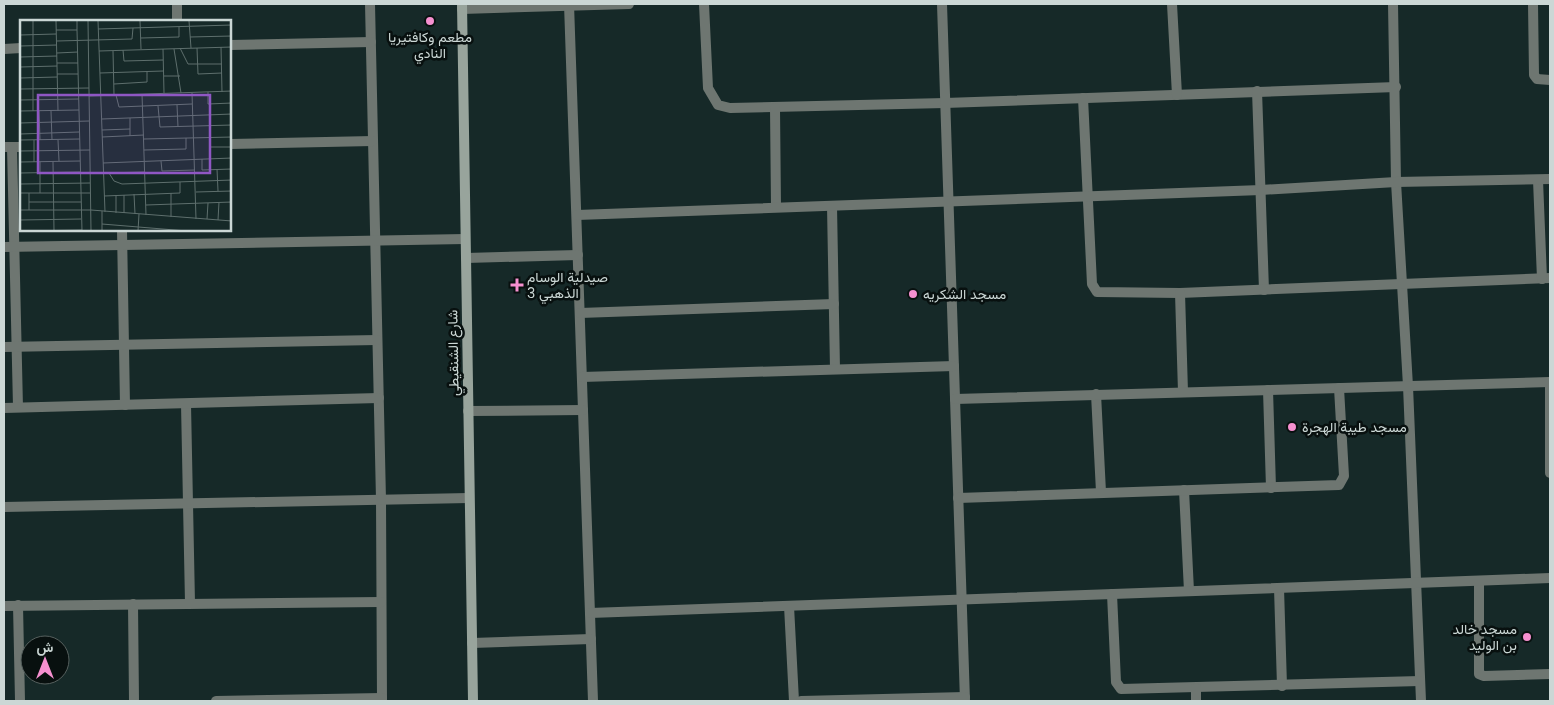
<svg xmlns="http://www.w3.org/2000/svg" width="1554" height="705" viewBox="0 0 1554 705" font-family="Poppins,Vazirmatn,sans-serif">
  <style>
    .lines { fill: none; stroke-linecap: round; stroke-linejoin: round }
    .street { stroke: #6e7671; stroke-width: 10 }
    .secondary { stroke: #98a49c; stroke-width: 10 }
    .poi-dot { fill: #f690d0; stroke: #08100f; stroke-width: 2 }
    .labels { text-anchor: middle; stroke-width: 5; stroke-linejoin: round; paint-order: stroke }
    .poi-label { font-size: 14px; fill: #cbd7d5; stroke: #08100f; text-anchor: start }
    .street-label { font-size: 14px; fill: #cbd7d5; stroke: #08100f }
    .inset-road { fill: none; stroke: #5e6f6d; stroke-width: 1 }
    .view { fill: #8f57c4; fill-opacity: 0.15; stroke: #8f57c4; stroke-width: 2.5 }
    .inset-edge { fill: none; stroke: #cbd7d5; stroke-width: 2.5 }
  </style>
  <rect width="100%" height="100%" fill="#162928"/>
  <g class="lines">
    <g class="street">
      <path d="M177,4V21"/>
      <path d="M370,4L381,500L382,701"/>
      <path d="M569,4L593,701"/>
      <path d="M704,4L708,88L718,105L730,108L945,103L1396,87"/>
      <path d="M942,4L965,701"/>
      <path d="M1172,4L1177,95"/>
      <path d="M1393,4L1396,182L1408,386L1421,701"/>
      <path d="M1533,4L1534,75L1537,79L1550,80"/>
      <path d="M462,9L629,4"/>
      <path d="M230,45L371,42"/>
      <path d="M4,49L21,48"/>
      <path d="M1257,91L1264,290"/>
      <path d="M1083,98L1092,284L1097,292L1180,293L1550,278"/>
      <path d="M775,108L776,207"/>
      <path d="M230,144L373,141"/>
      <path d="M4,147H21"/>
      <path d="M12,147L18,407"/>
      <path d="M1538,180L1542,279"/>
      <path d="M832,206L835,369"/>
      <path d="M577,215L1261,190L1396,182L1550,179"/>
      <path d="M122,230L125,405"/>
      <path d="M4,247L465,239"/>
      <path d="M466,258L578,255"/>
      <path d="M1180,293L1183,392"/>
      <path d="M580,313L834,304"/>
      <path d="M4,347L377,340"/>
      <path d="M582,377L954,366"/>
      <path d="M1550,382V473"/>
      <path d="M1268,390L1271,488"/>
      <path d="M1096,394L1101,492"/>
      <path d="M955,399L1550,382"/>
      <path d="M186,404L190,603"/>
      <path d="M4,408L379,398"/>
      <path d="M468,411L583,410"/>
      <path d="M1184,490L1189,591"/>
      <path d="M958,498L1339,485L1344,476L1339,388"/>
      <path d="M4,507L469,498"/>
      <path d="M1479,581V674L1484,676L1550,674"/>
      <path d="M1279,588L1282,686"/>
      <path d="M1112,594L1116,682L1121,689L1420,681"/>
      <path d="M133,604L134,701"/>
      <path d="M18,605L20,701"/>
      <path d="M4,606L381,602"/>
      <path d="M789,606L794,701"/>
      <path d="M590,613L1550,578"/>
      <path d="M472,643L591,639"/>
      <path d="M1196,688V701"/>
      <path d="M216,701L382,698"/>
      <path d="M801,701L965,697"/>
    </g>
    <path class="secondary" d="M462,4L473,701"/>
  </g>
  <g class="poi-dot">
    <circle cx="430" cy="21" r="5"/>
    <path d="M514.5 277.5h5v5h5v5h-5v5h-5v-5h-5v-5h5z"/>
    <circle cx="913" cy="294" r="5"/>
    <circle cx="1292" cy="427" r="5"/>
    <circle cx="1527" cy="637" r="5"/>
  </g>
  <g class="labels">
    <g class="poi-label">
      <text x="430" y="42" text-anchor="middle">مطعم وكافتيريا<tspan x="430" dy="16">النادي</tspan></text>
      <text x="527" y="282">صيدلية الوسام<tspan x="527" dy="16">الذهبي 3</tspan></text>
      <text x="923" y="299">مسجد الشكريه</text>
      <text x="1302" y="432">مسجد طيبة الهجرة</text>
      <text x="1517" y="634" text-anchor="end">مسجد خالد<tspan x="1517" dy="16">بن الوليد</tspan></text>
    </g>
    <g class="street-label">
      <text transform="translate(453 353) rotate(-91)" y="5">شارع الشنقيطي</text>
    </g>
  </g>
  <g transform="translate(20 20)">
    <rect width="211" height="211" fill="#162928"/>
    <path class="inset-road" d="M36,1L38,91M68,1L71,211M78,1L85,192M120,1L121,29M169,1L171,28M78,9L212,5M36,10H57V1M57,10L62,211M0,15L36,14M170,17L212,16M121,18L159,17V7M37,21L112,19L113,8M0,26L37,25M201,27L202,72M160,28L168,44H202M177,28L178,54L202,53M143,29L144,73M154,29L161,73M103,30L104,41L143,40M79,31L212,27M93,31L94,75M37,33L58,32M0,37L37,36M37,43H58M0,47L37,46M80,53L143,51M37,54H58M144,56H160M0,58L37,57M94,64L127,62V51M0,69L69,68M188,72V84L212,83M172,73L176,199M122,74L126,195M96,75L99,87L172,84M69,76L212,71M0,80L59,79M157,85L158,107M138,86L140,107L212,105M0,91L59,90M13,91V1M19,91L20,120M31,91L32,120M110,98V116M82,99L212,94M0,103L69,101M82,110L110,109M0,114L59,112M82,117L124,115M190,117V127H212M124,119L212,117M0,120L60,119M14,120V142M38,120L39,141M124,130L166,129V118M0,131L70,130M182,139V150L212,149M141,141L142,151L175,150M0,142L60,141M20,142V173M33,142L34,211M83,143L212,138M197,149L198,171M0,153L60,152M84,153L125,152M89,153L94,161L102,164L212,160M0,164L70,163M176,172L212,171M0,173H70M9,173V190M151,173V197M114,174L115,194M96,175V193M104,175V193M84,176L160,173V162M9,182H61M126,185L212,182M0,190H71L212,201M82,191V211M187,199L188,183M0,200L61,199M198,200L199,182M82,204L167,211M7,211L62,210M118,211L119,194"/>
    <path class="view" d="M18,75H190V153H18Z"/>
    <rect width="211" height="211" class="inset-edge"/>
  </g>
  <rect width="1554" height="705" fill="none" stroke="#cbd7d5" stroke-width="10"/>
  <g transform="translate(45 660)"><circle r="24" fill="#08100f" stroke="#56605e"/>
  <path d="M0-4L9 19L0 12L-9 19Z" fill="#f690d0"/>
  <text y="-8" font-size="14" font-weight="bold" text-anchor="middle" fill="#cbd7d5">ش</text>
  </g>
</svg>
